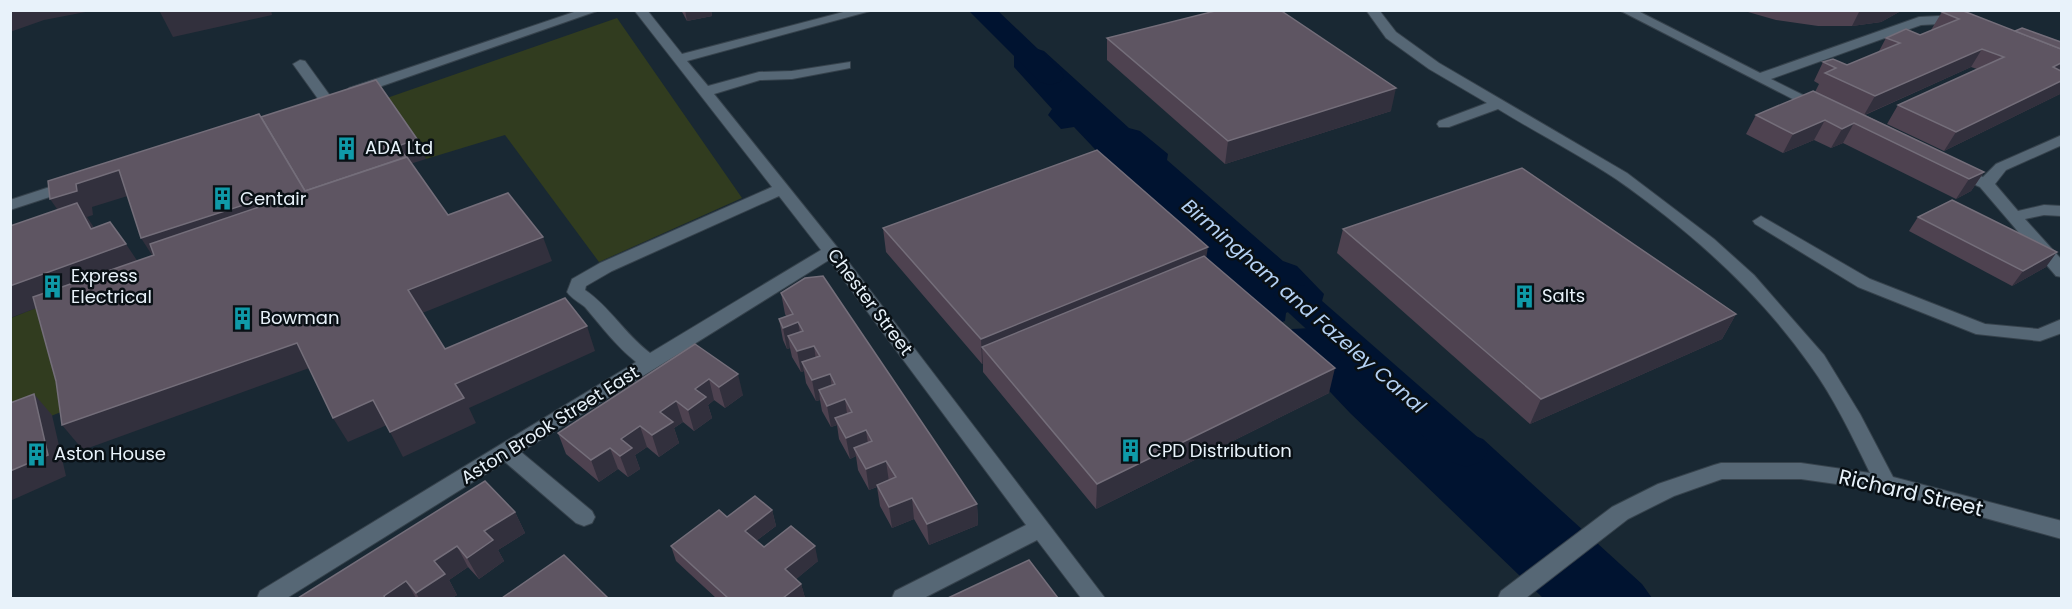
<svg xmlns="http://www.w3.org/2000/svg" width="2072" height="609" viewBox="0 0 2072 609" font-family="Poppins,sans-serif">
  <style>
    .green { fill: #313c1f }
    .water { fill: #001330 }
    .lines { fill: none; stroke-linecap: round; stroke-linejoin: round }
    .canal { fill: #001330; fill-rule: evenodd }
    .minor-casing { stroke: #36424c; stroke-width: 2 }
    .minor { fill: #566775; fill-rule: evenodd }
    .wall { fill: #4e4250 }
    .shaded-wall { fill: #32303d }
    .building { fill: #5e5562; stroke: #746e7a; stroke-width: 1.5 }
    .labels { text-anchor: middle; stroke-width: 5; stroke-linejoin: round; paint-order: stroke }
    .poi-label { font-size: 18px; fill: #e8f2fa; stroke: #091015; text-anchor: start }
    .street-label { font-size: 18px; fill: #e8f2fa; stroke: #091015 }
    .water-label { font-size: 20px; font-style: italic; fill: #b5d1f3; stroke: #091015 }
    .near-street-label { font-size: 21px; fill: #e8f2fa; stroke: #091015 }
  </style>
  <rect width="100%" height="100%" fill="#192833"/>
  <g class="green">
    <path d="M617,18L742,198L599,262L505,135L426,159L384,99Z"/>
    <path d="M48,303L76,406L11,432V318Z"/>
  </g>
  <g class="water">
    <path d="M1014,41L1044,51L1129,128L1140,131L1168,154L1167,160L1283,261L1297,266L1324,294L1320,308L1331,328L1292,310L1286,313L1285,321L1264,328L1074,127L1061,129L1048,115L1052,109L1014,67Z"/>
    <path d="M1311,328L1427,439L1437,441V435L1427,417L1483,439L1642,584L1652,598H1543L1350,413L1297,357L1288,333L1292,329Z"/>
  </g>
  <g class="lines">
    <g class="canal">
      <path d="M968,10H997L1060,70L1064,76L1060,82L1050,85L1040,82Z"/>
      <path d="M1292,283L1305,286L1481,440L1488,451L1481,462L1466,467L1451,462L1279,304L1273,295L1279,286Z"/>
    </g>
    <defs>
      <g id="minor">
        <path d="M580,10H600L359,94H349L347,91L349,88Z"/>
        <path d="M634,10H647L682,54L851,10H874L687,61L708,86L759,72L792,71L850,62V68L845,69L792,79L760,80L714,94L837,247L1105,598H1081L1037,540L924,598H892L895,591L1026,525L829,260L521,452L592,511L595,517L592,523L584,526L576,523L505,462L287,598H257L260,591L636,362C616,346 602,327 585,307C579,302 572,299 567,292L572,279L600,263L772,187ZM779,196L821,250L650,353C625,334 610,307 585,290L586,286L612,271Z"/>
        <path d="M1366,10H1379L1396,32L1439,63L1627,173L1714,239L1754,275L1824,355L1860,414L1893,477L2062,521V539L1886,491L1801,479H1722L1674,496L1628,519L1526,598H1498L1501,591L1612,507L1658,484L1714,465L1721,463H1801L1870,473C1852,436 1834,398 1810,365C1759,292 1689,230 1616,179C1578,154 1537,133 1498,109L1449,127H1439L1437,124L1439,121L1487,103L1429,69L1386,38Z"/>
        <path d="M1619,10H1636L1760,73L1919,17L1939,16L1965,21L1966,24L1960,28L1939,24L1921,25L1771,79L1823,105L1825,108L1818,112Z"/>
        <path d="M300,60L305,61L331,97V103H321L293,64Z"/>
        <path d="M2062,135V145L2006,170L1995,184L2018,211L2044,205L2062,206V216L2044,215L2025,219L2062,260V277L2056,276L1980,187L1947,172L1955,167L1983,177L1996,164Z"/>
        <path d="M71,180L79,185L77,188L10,210V200Z"/>
        <path d="M1761,216L1870,279L1985,324L2038,329L2062,319V333L2040,341L1976,334L1858,287L1755,224L1753,221Z"/>
      </g>
    </defs>
    <use href="#minor" class="minor-casing"/>
    <use href="#minor" class="minor"/>
  </g>
  <g class="wall">
    <path d="M681,10H711L712,16L687,21Z"/>
    <path d="M1741,10H1900L1899,12L1881,22L1852,26H1818L1776,20Z"/>
    <path d="M1961,10L2060,94L1944,151L1887,124L1898,105L1977,69L1971,67L1865,115L1984,172L1971,191L1956,199L1843,143L1831,148L1814,140L1783,153L1746,134L1756,115L1815,92L1819,84L1814,81L1823,62L1847,65L1878,53L1886,38L1920,35L1932,30H1931L1942,12Z"/>
    <path d="M1107,38L1391,111L1225,164L1107,60Z"/>
    <path d="M1918,217L2046,267L2012,286L1909,231Z"/>
    <path d="M883,228L1206,257L1329,393L1096,509L983,372V363L982,364L886,252Z"/>
    <path d="M1343,229L1736,314L1722,339L1530,424L1337,253Z"/>
    <path d="M781,293L977,504L978,525L929,545L914,519L892,528L880,506L877,487L869,490L858,470L856,456L850,459L839,439L837,425L831,427L822,411L820,400L816,401L806,383L804,371L801,372L792,357L790,348L787,349L783,340L779,319L786,316L785,314Z"/>
    <path d="M695,344L743,395L725,408L714,400L708,405L712,418L694,431L683,422L674,428L679,443L659,457L647,447L635,455L640,469L628,477L618,469L599,482L566,454L558,433Z"/>
    <path d="M772,510L776,526L756,541L764,547L818,561L796,579L801,584L805,598H716L676,561L671,546L727,517Z"/>
    <path d="M515,512L525,533L498,550L504,561L479,579L468,567L449,580L457,595L452,598H298Z"/>
  </g>
  <g class="shaded-wall">
    <path d="M10,10H96L44,20L10,32Z"/>
    <path d="M167,10H271L272,15L173,37L160,12Z"/>
    <path d="M685,10H711L712,16L687,21Z"/>
    <path d="M1860,10H1900L1899,12L1881,22L1852,26Z"/>
    <path d="M1982,49L1971,67L1864,115L1875,96Z"/>
    <path d="M2061,63V76L2053,67Z"/>
    <path d="M2061,81V92L2060,94L1944,151L1956,132Z"/>
    <path d="M1396,88L1391,111L1225,164L1228,141Z"/>
    <path d="M1825,120L1814,140L1783,153L1793,134Z"/>
    <path d="M1854,123L1843,143L1831,148L1842,129Z"/>
    <path d="M417,139L426,159L410,164L398,146Z"/>
    <path d="M119,170L134,194L92,207L93,215L87,217L93,226L106,251L126,244L142,268L10,318V286L67,223L50,199L76,184Z"/>
    <path d="M1984,172L1971,191L1956,199L1969,179Z"/>
    <path d="M259,200L272,223L157,263L141,238Z"/>
    <path d="M543,237L552,261L420,314L408,290Z"/>
    <path d="M1208,247L1204,271L982,347L983,363L982,364L981,339Z"/>
    <path d="M2057,252L2046,267L2012,286L2023,271Z"/>
    <path d="M1736,314L1722,339L1530,424L1541,399Z"/>
    <path d="M798,322L802,343L788,336L790,348L787,349L783,328Z"/>
    <path d="M587,326L595,351L469,408L476,423L403,457L390,432L455,384Z"/>
    <path d="M297,343L312,367L83,450L62,425Z"/>
    <path d="M814,346L817,367L802,362L804,371L801,372L797,351Z"/>
    <path d="M1335,368L1329,393L1096,509L1097,484Z"/>
    <path d="M738,374L743,395L725,408L719,387Z"/>
    <path d="M830,374L833,395L819,390L820,400L816,401L812,380Z"/>
    <path d="M709,379L714,400L708,405L712,418L694,431L688,410L695,389Z"/>
    <path d="M34,394L52,415L66,476L10,501V471Z"/>
    <path d="M845,399L848,421L835,418L837,425L831,427L827,406Z"/>
    <path d="M373,400L387,425L348,442L333,418Z"/>
    <path d="M676,401L683,422L674,428L679,443L659,457L652,435L660,412Z"/>
    <path d="M640,426L647,447L635,455L640,469L628,477L620,456L621,439Z"/>
    <path d="M866,430L869,451L854,448L856,456L850,459L846,438Z"/>
    <path d="M610,448L618,469L599,482L591,460Z"/>
    <path d="M886,461L889,482L869,490L866,469Z"/>
    <path d="M912,498L914,519L892,528L889,507Z"/>
    <path d="M977,504L978,525L929,545L927,524Z"/>
    <path d="M772,510L776,526L749,546L745,531Z"/>
    <path d="M515,512L525,533L498,550L504,561L479,579L467,558L484,531Z"/>
    <path d="M457,546L468,567L449,580L457,595L452,598H419L416,593L434,561Z"/>
    <path d="M815,546L818,561L789,585L785,569Z"/>
    <path d="M406,581L416,598H385L384,596Z"/>
    <path d="M801,584L805,598H783Z"/>
  </g>
  <g class="building">
    <path d="M1219,10H1280L1396,88L1228,141L1107,38Z"/>
    <path d="M1945,10H1961L2061,49V63L2053,67L2061,71V81L1956,132L1898,105L2004,57L1982,49L1875,96L1825,73L1836,68L1823,62L1833,59L1847,65L1900,43L1886,38L1906,29L1920,35L1959,19L1942,12Z"/>
    <path d="M2022,28L2061,42V49L2015,31Z"/>
    <path d="M376,80L417,139L398,146L406,157L305,191L261,117Z"/>
    <path d="M1813,91L1984,172L1969,179L1854,123L1842,129L1825,120L1793,134L1756,115Z"/>
    <path d="M259,114L305,191L407,157L448,215L508,193L543,237L408,290L445,349L565,298L587,326L455,384L464,398L390,432L373,400L333,418L297,343L62,425L56,381L33,297L154,255L150,244L262,206L259,200L141,238L119,170L76,184L77,191L50,199L48,181Z"/>
    <path d="M1097,150L1208,247L981,339L883,228Z"/>
    <path d="M1522,168L1736,314L1541,399L1343,229Z"/>
    <path d="M1952,200L2057,252L2023,271L1918,217Z"/>
    <path d="M77,203L91,229L110,222L126,244L10,286V226Z"/>
    <path d="M1204,256L1335,368L1097,484L982,347Z"/>
    <path d="M823,276L977,504L927,524L912,498L889,507L877,485L896,477L886,461L866,469L854,448L872,441L866,430L846,438L835,418L852,412L845,399L827,406L819,390L835,384L830,374L812,380L802,362L820,356L814,346L797,351L788,336L803,331L798,322L783,328L779,319L793,314L781,293L805,278Z"/>
    <path d="M695,344L738,374L719,387L709,379L695,389L706,397L688,410L676,401L660,412L673,422L652,435L640,426L621,439L632,448L620,456L610,448L591,460L558,433Z"/>
    <path d="M34,394L48,455L10,471V403Z"/>
    <path d="M485,481L515,512L484,531L493,540L467,558L457,546L434,561L445,574L416,593L406,581L384,596L385,598H298Z"/>
    <path d="M755,496L772,510L745,531L764,547L791,526L815,546L785,569L801,584L783,598H728L671,546L719,510L727,517Z"/>
    <path d="M564,555L608,598H502Z"/>
    <path d="M1029,560L1058,598H948Z"/>
  </g>
  <defs>
    <symbol id="building-bare" viewBox="-9 -9 18 18"><path d="M-4-6H4V6H1V3H-1V6H-4ZM-2.5-4.3h1.7v1.8h-1.7ZM.8-4.3h1.7v1.8H.8ZM-2.5-1h1.7V.8h-1.7ZM.8-1h1.7V.8H.8Z" fill="#0f9aa8" stroke="#091015" stroke-width="2.5" paint-order="stroke"/></symbol>
  </defs>
  <g fill-rule="evenodd">
    <use href="#building-bare" x="330" y="132" width="33" height="33"/>
    <use href="#building-bare" x="206" y="182" width="33" height="33"/>
    <use href="#building-bare" x="36" y="270" width="33" height="33"/>
    <use href="#building-bare" x="1508" y="280" width="33" height="33"/>
    <use href="#building-bare" x="226" y="302" width="33" height="33"/>
    <use href="#building-bare" x="1114" y="434" width="33" height="33"/>
    <use href="#building-bare" x="20" y="438" width="33" height="33"/>
  </g>
  <g class="labels">
    <g class="poi-label">
      <text x="365" y="154">ADA Ltd</text>
      <text x="240" y="205">Centair</text>
      <text x="71" y="282">Express<tspan x="71" dy="21">Electrical</tspan></text>
      <text x="1542" y="302">Salts</text>
      <text x="260" y="324">Bowman</text>
      <text x="1148" y="457">CPD Distribution</text>
      <text x="54" y="460">Aston House</text>
    </g>
    <g class="street-label">
      <text transform="translate(870 302) rotate(53)" y="6">Chester Street</text>
      <text transform="translate(550 425) rotate(-32)" y="6">Aston Brook Street East</text>
    </g>
    <g class="water-label">
      <text transform="translate(1304 306) rotate(41)" y="7">Birmingham and Fazeley Canal</text>
    </g>
    <g class="near-street-label">
      <text transform="translate(1911 493) rotate(13)" y="7">Richard Street</text>
    </g>
  </g>
  <rect width="2072" height="609" fill="none" stroke="#e8f2fa" stroke-width="24"/>
</svg>
